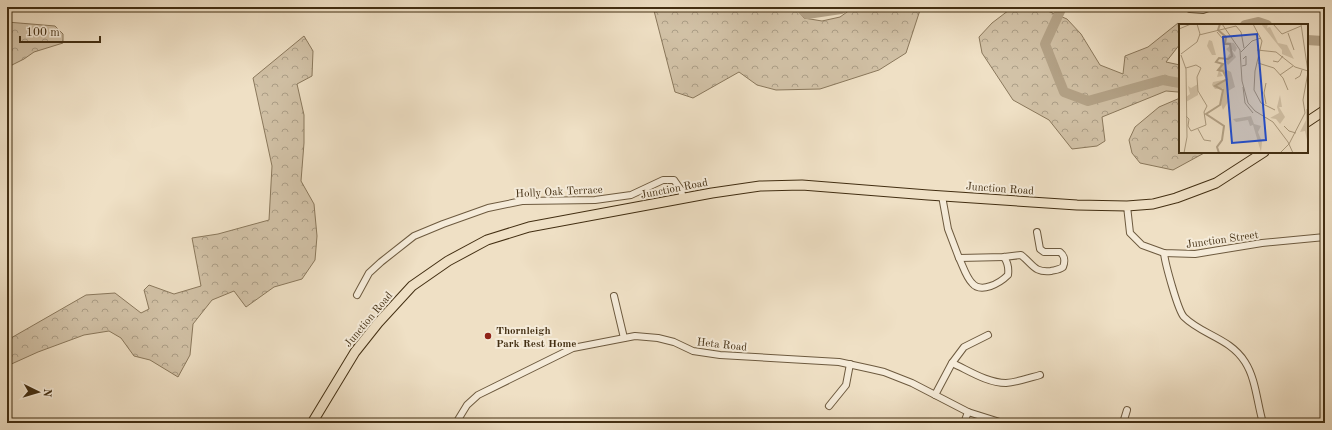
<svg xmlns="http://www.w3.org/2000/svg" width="1332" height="430" viewBox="0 0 1332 430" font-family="'Old Standard TT',serif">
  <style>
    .forest { fill: url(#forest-crowns); stroke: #8a785c }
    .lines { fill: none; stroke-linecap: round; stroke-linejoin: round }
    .river { stroke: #b4a388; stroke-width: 10 }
    .minor-casing { stroke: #6d5a3f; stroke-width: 8 }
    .highway-casing { stroke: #422e12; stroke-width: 11 }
    .minor { stroke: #f5ebd9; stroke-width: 6 }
    .highway { stroke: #efe0c5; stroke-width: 9 }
    .poi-dot { fill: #8f2418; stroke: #f5ebd9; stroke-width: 1.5 }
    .labels { text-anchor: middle; stroke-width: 4; stroke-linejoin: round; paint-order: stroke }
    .street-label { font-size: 11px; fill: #422e12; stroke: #f5ebd9 }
    .poi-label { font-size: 11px; font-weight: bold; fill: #422e12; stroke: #f5ebd9; text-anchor: start }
    .inset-river { fill: none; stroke: #b4a388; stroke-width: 2 }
    .inset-road { fill: none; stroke: #aa997d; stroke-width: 1 }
    .view { fill: #1d4ed8; fill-opacity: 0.15; stroke: #1d4ed8; stroke-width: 2 }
    .inset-edge { fill: none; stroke: #422e12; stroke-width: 2 }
  </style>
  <defs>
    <pattern id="forest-crowns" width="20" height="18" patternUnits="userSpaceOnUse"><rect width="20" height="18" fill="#d2c2a7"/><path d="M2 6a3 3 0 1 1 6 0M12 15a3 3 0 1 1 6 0" fill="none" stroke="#ac9e87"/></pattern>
  </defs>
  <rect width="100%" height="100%" fill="#efe0c5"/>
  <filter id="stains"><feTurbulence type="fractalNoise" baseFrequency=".005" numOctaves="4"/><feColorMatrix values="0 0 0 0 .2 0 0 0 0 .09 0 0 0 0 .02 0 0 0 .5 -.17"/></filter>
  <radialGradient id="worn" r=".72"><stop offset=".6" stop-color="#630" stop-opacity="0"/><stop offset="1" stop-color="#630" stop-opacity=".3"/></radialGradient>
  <g class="forest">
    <path d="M550,7H591L562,10Z"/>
    <path d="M653,7H795L804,18L822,21L840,17L854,7H921L906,53L879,70L820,89L776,90L757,85L739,72L693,98L675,92Z"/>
    <path d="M1013,7H1038L1067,19L1081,34L1100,65L1123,74L1125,56L1148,47L1178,23L1180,44L1166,62L1180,65V94L1178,92L1166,91L1102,117L1105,141L1097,146L1072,149L1049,120L1013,100L982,53L979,37L992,23Z"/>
    <path d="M7,22L55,26L63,34V43L34,52L24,59L12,65L7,71Z"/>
    <path d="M304,36L313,51L312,76L297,84L304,115V143L301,181L314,204L317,236L315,260L302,279L274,287L246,307L234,291L212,300L193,324L190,355L178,377L150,360L134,356L121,338L109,331L84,335L38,352L7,366V338H11L86,295L115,293L141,313L149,309L144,290L149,285L174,294L201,286L192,238L218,234L269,220L272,166L253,78Z"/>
    <path d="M1180,98V152H1206L1173,170L1140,163L1132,153L1129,140L1135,127L1159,107Z"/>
  </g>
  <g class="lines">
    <g class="river">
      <path d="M800,7L807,14L841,9L844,7"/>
      <path d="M1062,7L1045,44L1064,92L1088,101L1163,80L1180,83"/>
      <path d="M1245,25L1258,22L1267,25"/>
      <path d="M1307,40L1323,41L1325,39"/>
    </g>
    <defs>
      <g id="minor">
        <path d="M1190,9L1203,10L1211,7"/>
        <path d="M942,196L948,229L959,258L1004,257L1021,255C1033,264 1034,273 1051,271C1055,270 1059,270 1063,267C1065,262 1065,256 1060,252H1044L1040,249L1037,232"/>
        <path d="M1127,206L1130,233L1142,245L1164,253L1195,254L1262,243L1325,237"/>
        <path d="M1164,253C1165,263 1178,311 1184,317C1202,335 1230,338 1245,362C1256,379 1257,403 1263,423"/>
        <path d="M959,258C963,266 966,277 972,283C981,294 1000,283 1008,275C1009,268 1008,263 1004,257"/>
        <path d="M357,295L369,273L381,262L414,236L443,224L488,208L522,201L595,200L631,195L663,180H674L681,190L683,199"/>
        <path d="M614,296L624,338"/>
        <path d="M952,363C968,370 987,383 1006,383C1018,382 1029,378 1040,375"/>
        <path d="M935,395L952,363L964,347L988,335"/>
        <path d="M829,406L846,385L850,364"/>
        <path d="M456,423L467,405L478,395L573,348L635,336L658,338L674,342L693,351L720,355L839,362L871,369L884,372L912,383L968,412L1003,423"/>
        <path d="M964,423L968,412"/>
        <path d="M1123,423L1127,410"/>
      </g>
      <g id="highway">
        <path d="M1307,122L1325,110"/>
        <path d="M312,423L355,352L378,323L412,286L448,261L487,240L529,227L712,193L760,186L802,185L928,195L1077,205L1127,206L1153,204L1176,198L1216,183L1264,152"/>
      </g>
    </defs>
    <use href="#minor" class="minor-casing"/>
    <use href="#highway" class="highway-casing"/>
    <use href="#minor" class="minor"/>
    <use href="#highway" class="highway"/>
  </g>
  <circle class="poi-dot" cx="488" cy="336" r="4"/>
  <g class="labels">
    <g class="street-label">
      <text transform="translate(674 188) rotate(-11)" y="4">Junction Road</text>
      <text transform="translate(1000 188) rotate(4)" y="4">Junction Road</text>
      <text transform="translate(559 191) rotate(-3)" y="4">Holly Oak Terrace</text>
      <text transform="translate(1222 239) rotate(-8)" y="4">Junction Street</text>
      <text transform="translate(368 319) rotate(-50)" y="4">Junction Road</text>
      <text transform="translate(722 344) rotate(6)" y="4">Heta Road</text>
    </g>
    <g class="poi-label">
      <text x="496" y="334">Thornleigh<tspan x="496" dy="13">Park Rest Home</tspan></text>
    </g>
  </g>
  <g transform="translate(1179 24)">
    <rect width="129" height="129" fill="#efe0c5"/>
    <path d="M127,85H129L128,116L126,107L121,108L127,96Z" fill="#d2c2a7"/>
    <path d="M82,0H89L88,4L91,3L99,19L108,21L115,35L103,30V26ZM47,18L55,19L58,24L56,28L52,25L57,33L49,41L46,37L51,29L47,25L51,22ZM42,39L45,40L46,45L52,48L56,63L49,67V78L44,86L42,80L44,64L36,65L33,61L34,58L49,55L44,47L41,48L44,52L38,53ZM19,60V71L7,78V73L11,70L9,62L12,64ZM101,71L103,83H100L106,93L101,100L97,95L91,94L100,89L98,83ZM72,92L75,100L82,102L79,108L83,118L82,128L74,101L71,102L69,96L57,98L54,95Z" fill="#d2c2a7"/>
    <path d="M30,16L33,17L37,31H33L28,22Z" fill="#d2c2a7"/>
    <path class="inset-river" d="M40,129L38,123L43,116L45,102L27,90L41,81L44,66L36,62L48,55L44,47L39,46L44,40L37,38L40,34L49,35L53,32L51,20H46L47,13L39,6L41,0"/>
    <path class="inset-road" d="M43,0L61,26L63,57L69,79L76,87L94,98L109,118L114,129M74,0L83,17L76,47L75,66L82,79L96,86M94,0L103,10L122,2M0,5L12,0M38,8L44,15L45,24M109,9L115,26M20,11L57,2L62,8L65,24M78,26L97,28L116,43L129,47M62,28L73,17L82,14M2,30L18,18L21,10L18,0M2,31L7,45L8,113L5,129M94,37L99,38L104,32M79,39L95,44L104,54L109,66M63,42L67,41V32L64,35M101,51L114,42M116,55L121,52L123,46M87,59L85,69L87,80M64,63L66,79L74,89M7,92L10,95L9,102L12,107L27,101L25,88L28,82L19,67L18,53L22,44L17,41L7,44M105,102L110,107L117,109M19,105L25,116L32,117M101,129L110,120L126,89L124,76L129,48L122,0"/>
    <path class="view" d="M78,10L87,116L53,119L44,13Z"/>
    <rect width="129" height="129" class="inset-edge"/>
  </g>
  <rect width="1332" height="430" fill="none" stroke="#efe0c5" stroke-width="24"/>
  <rect x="8" y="8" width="1316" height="414" fill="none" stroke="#422e12" stroke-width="2"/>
  <rect x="12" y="12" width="1308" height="406" fill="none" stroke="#422e12"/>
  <g transform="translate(38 392) rotate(95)" stroke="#f5ebd9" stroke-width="3" paint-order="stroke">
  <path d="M0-3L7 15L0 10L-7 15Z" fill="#422e12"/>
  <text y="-6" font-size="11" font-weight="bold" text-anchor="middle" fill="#422e12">N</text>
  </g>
  <path d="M20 36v6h80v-6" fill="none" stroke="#422e12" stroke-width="2"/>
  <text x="26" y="36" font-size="12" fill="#422e12" stroke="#f5ebd9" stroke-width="3" paint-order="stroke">100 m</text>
  <rect width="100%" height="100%" filter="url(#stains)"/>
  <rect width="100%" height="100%" fill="url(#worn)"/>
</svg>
